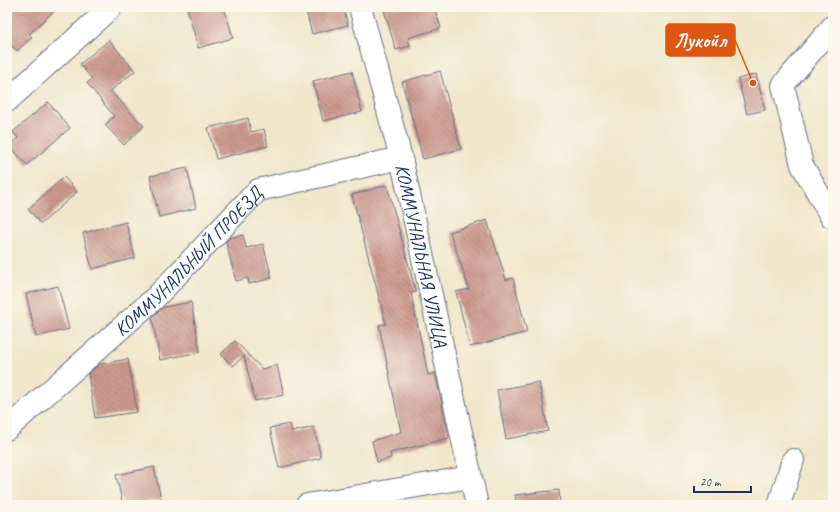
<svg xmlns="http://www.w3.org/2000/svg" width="840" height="512" viewBox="0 0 840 512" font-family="Caveat,sans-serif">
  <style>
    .building { fill: url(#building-back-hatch) }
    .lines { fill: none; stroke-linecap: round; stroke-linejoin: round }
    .minor-casing { stroke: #666f84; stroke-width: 24 }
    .minor { stroke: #fff; stroke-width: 22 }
    .labels { text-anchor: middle; stroke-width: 3; stroke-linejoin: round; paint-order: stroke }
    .street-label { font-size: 19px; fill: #1b2f5e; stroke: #fbf7ec }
    .leader { fill: none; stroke: #de5710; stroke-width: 1.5 }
    .callout-dot { fill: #de5710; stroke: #fbf7ec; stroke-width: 1.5 }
    .callout { fill: #de5710; stroke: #de5710; stroke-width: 1.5 }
    .callout-label { font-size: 20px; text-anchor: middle; font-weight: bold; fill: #fff }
  </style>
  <defs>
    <pattern id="building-back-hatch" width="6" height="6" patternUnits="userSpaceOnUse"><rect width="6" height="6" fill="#cc998d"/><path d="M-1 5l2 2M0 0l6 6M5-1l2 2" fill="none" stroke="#a57d76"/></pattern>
  </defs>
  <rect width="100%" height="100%" fill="#fbf7ec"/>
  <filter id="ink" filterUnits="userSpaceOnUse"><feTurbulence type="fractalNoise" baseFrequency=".025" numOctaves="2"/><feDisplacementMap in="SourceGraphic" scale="8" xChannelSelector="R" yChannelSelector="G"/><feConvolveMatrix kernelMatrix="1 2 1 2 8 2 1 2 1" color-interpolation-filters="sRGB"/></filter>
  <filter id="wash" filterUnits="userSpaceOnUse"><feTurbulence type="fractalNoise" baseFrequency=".012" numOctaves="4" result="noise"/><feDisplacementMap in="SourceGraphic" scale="16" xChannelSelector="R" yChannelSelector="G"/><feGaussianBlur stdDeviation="0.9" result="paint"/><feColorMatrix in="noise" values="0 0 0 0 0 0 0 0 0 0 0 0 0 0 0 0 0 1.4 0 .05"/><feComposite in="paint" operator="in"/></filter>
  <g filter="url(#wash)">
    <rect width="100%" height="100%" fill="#f0e6ca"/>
    <g id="blocks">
      <g class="building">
        <path d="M7,7H58L29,34L32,37L17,51L7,41Z"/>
        <path d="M187,7H224L233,38L198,48Z"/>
        <path d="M305,7H343L348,25L312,34Z"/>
        <path d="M383,7H434L441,28L408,38L410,46L396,50Z"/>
        <path d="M109,40L135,71L110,91L144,126L124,145L105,125L114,116L87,83L92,79L80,64Z"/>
        <path d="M352,71L362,112L323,121L313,81Z"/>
        <path d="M440,71L461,149L423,159L402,82Z"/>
        <path d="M756,74L765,110L747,114L738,79Z"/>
        <path d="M48,102L70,128L27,165L9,145L18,138L13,132Z"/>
        <path d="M248,118L251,132L264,129L268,146L216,159L208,128Z"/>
        <path d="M187,168L196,208L159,217L150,176Z"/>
        <path d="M64,177L77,192L41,224L28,209Z"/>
        <path d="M387,185L416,292L411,293L428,375L435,373L449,438L390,453L391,458L377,462L372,441L401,432L379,325L386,324L352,195Z"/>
        <path d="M487,220L506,280L513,278L527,332L470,347L456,292L469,289L450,232Z"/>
        <path d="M126,222L135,258L92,269L83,233Z"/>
        <path d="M243,235L246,248L263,244L272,278L249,284L248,278L236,281L226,242L229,238Z"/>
        <path d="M58,286L69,329L36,337L26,294Z"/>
        <path d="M191,302L200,352L160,360L152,317L164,307Z"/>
        <path d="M235,341L262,369L277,365L284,395L255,401L244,356L233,366L221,354Z"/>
        <path d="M128,359L137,412L95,418L88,374L100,364Z"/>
        <path d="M539,382L548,431L506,439L497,390Z"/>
        <path d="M290,424L292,432L314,427L321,458L279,468L270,428Z"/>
        <path d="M154,467L161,499L135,505H123L116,475Z"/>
        <path d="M559,490L560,505H516L515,495Z"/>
      </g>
    </g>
  </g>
  <g filter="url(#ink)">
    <use href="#blocks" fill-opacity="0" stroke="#666f84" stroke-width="1"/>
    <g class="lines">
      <defs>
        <g id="minor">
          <path id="s1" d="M360,7L401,158L477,505"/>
          <path d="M833,26L783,85L802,165L831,216H833"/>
          <path d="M7,101L111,7"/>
          <path id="s2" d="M7,429L155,298L258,190L401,158"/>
          <path d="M307,505L470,477"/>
          <path d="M779,505L793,460"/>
        </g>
      </defs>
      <use href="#minor" class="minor-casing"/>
      <use href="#minor" class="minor"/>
    </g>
  </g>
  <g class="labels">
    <g class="street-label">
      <text dy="7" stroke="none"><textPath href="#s1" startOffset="256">КОММУНАЛЬНАЯ УЛИЦА</textPath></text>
      <text dy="7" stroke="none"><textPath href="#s2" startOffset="247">КОММУНАЛЬНЫЙ ПРОЕЗД</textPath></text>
    </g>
  </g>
  <path class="leader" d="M753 83L735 40"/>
  <circle class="callout-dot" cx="753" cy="83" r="4"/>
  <rect class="callout" x="666" y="24" width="69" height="32" rx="4"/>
  <g class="callout-label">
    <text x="700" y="47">Лукойл</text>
  </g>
  <rect width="840" height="512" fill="none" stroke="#fbf7ec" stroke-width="24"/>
  <path d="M694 486v6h57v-6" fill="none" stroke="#1b2f5e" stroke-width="2"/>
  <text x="700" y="486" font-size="12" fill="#1b2f5e" stroke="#fbf7ec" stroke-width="3" paint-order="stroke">20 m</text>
</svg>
